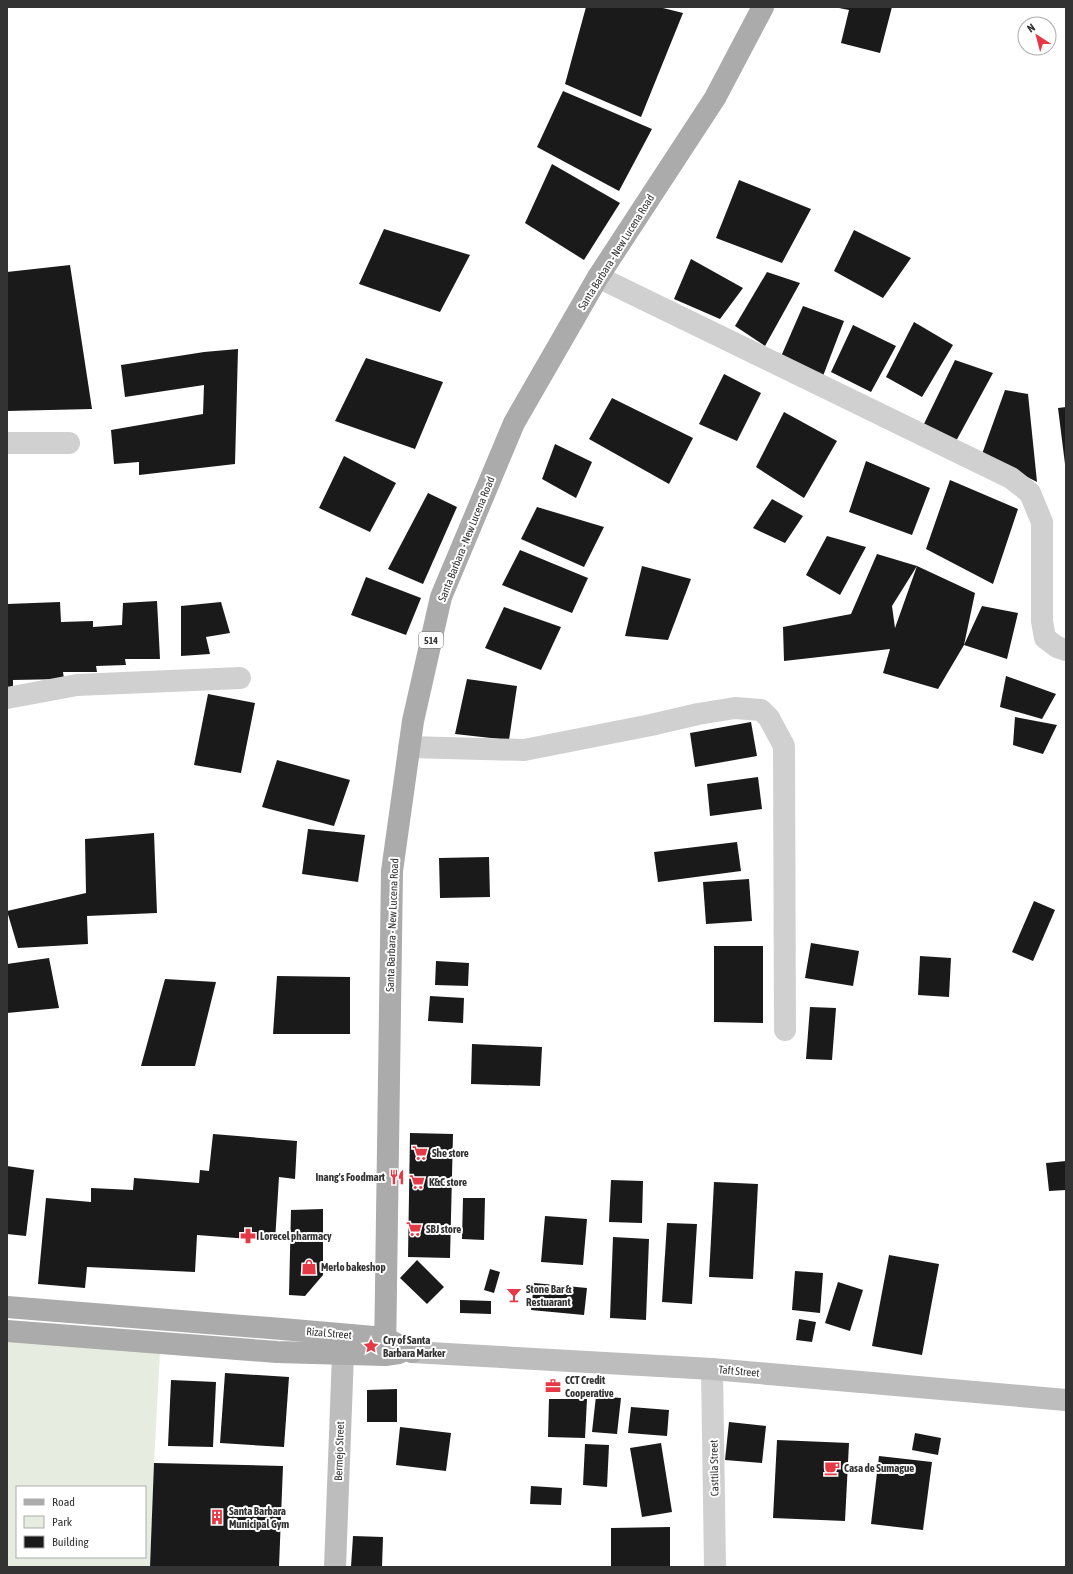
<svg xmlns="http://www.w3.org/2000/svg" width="1073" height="1574" viewBox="0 0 1073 1574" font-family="'Asap Condensed',sans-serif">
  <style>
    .green { fill: #e6ecdf; fill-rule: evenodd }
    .building { fill: #1a1a1a }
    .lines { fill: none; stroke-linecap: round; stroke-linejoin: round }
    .minor { stroke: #d0d0d0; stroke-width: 22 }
    .secondary { stroke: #bdbdbd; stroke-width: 22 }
    .primary { stroke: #ababab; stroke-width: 22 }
    .labels { text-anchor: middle; stroke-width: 4; stroke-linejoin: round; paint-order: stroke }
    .shield { fill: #fff; stroke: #707070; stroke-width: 1 }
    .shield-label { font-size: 10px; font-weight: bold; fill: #333 }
    .street-label { font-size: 11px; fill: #333; stroke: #fff }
    .poi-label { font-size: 11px; font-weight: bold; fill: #333; stroke: #fff; text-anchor: start }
  </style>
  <rect width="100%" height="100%" fill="#fff"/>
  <path class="green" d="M7,1341L160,1352L154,1463L150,1567H7ZM17,1487H145V1557H17Z"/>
  <g class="building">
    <path d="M586,7H659L683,13L641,117L565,84Z"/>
    <path d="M834,7H892L880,53L841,43L849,10Z"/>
    <path d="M563,91L652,129L619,191L537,147Z"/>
    <path d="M552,164L620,203L584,260L525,223Z"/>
    <path d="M739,180L811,209L782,263L716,238Z"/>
    <path d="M384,229L470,255L440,312L359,284Z"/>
    <path d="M854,230L911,258L883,298L834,271Z"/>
    <path d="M691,259L743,288L720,319L674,299Z"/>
    <path d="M70,265L92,409L7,411V272Z"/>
    <path d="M767,272L800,283L765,346L735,326Z"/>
    <path d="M803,306L844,321L823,376L779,361Z"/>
    <path d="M914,322L953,345L922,397L886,377Z"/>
    <path d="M853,325L896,346L871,392L831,372Z"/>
    <path d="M238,349L235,464L139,475V462L114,464L111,430L203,414L204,385L125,397L121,365L204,352Z"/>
    <path d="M366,358L443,382L415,449L335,421Z"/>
    <path d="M955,360L993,373L955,443L921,430Z"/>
    <path d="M724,374L761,393L737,441L699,424Z"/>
    <path d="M1005,390L1028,394L1037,482L982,454Z"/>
    <path d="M612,398L693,438L669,484L589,439Z"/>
    <path d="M1066,407V464H1065L1058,408Z"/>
    <path d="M784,412L837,441L804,498L756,467Z"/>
    <path d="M555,444L592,462L576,498L542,479Z"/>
    <path d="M344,456L396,483L370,532L319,508Z"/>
    <path d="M866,461L930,488L912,535L849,512Z"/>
    <path d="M950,480L1018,509L993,584L926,549Z"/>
    <path d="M428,493L457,507L423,584L388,569Z"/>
    <path d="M772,499L803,516L785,543L753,528Z"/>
    <path d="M537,507L604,527L584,567L521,539Z"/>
    <path d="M827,536L866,547L840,595L806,575Z"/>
    <path d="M520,550L588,578L572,613L502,585Z"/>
    <path d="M877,554L917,566L892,606L895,628L917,566L975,593L964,645L982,606L1018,613L1007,659L964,645L938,689L883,673L890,649L784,661L783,627L851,614Z"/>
    <path d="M642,566L691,579L668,640L625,636Z"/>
    <path d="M366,577L421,598L406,635L351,615Z"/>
    <path d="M157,601L160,659H125L126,665L96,666L97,672H63L64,679L13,680V687L7,688V636H8L7,604L60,602L61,622L93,621V627L122,625L123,603Z"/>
    <path d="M221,602L230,633L206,637L210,654L181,656V606Z"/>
    <path d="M504,607L561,627L541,670L485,648Z"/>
    <path d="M1006,676L1056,694L1042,719L1000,707Z"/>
    <path d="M467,679L517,686L509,740L455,734Z"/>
    <path d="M208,694L255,703L241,773L194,765Z"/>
    <path d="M1015,717L1057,725L1043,754L1013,745Z"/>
    <path d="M751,722L757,756L695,767L690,733Z"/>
    <path d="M277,760L350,780L334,826L262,807Z"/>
    <path d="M758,777L762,809L710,816L707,784Z"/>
    <path d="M308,829L365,835L358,882L302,874Z"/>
    <path d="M154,833L157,913L87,916L88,944L18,948L7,911L86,893L85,839Z"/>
    <path d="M737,842L741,871L658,882L654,852Z"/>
    <path d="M489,857L490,897L440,898L439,858Z"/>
    <path d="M749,879L752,921L706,924L703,882Z"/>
    <path d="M1034,901L1055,910L1033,961L1012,952Z"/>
    <path d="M811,943L859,951L853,986L805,978Z"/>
    <path d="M714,946H763V1023L714,1022Z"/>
    <path d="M920,956L951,958L949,997L918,995Z"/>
    <path d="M49,958L59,1008L7,1013V964Z"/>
    <path d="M436,961L469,963L468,986L435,985Z"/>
    <path d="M277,976L350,977V1034H273Z"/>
    <path d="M165,979L216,982L195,1066H141Z"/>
    <path d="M430,996L464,998L463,1023L428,1021Z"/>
    <path d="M810,1007L836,1008L832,1060L806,1059Z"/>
    <path d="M472,1044L542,1047L540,1086L471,1084Z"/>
    <path d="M410,1133L453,1134L450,1258L408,1257Z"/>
    <path d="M213,1134L297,1141L295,1179L279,1177L275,1241L197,1235L195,1272L87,1267L85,1288L38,1284L46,1198L91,1202V1188L133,1190L134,1178L199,1183L200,1170L209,1171Z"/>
    <path d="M1066,1161V1190L1049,1191L1046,1163Z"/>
    <path d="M7,1166L34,1170L26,1236L7,1234Z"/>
    <path d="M611,1180L643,1181L642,1223L609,1222Z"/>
    <path d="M714,1182L758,1184L753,1279L709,1277Z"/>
    <path d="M463,1198H485L484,1240L462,1239Z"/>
    <path d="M323,1209V1275L305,1296L289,1295L291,1210Z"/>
    <path d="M545,1216L587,1219L583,1265L541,1262Z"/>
    <path d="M667,1223L697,1224L692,1304L662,1302Z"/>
    <path d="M613,1237L649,1239L646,1320L610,1318Z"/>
    <path d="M889,1255L939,1264L922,1355L872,1346Z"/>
    <path d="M417,1260L444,1287L427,1304L400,1278Z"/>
    <path d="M490,1269L500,1272L494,1293L484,1290Z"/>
    <path d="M795,1271L823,1273L820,1313L792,1310Z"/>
    <path d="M838,1282L863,1290L850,1331L825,1323Z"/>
    <path d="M534,1283L587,1288L584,1315L531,1310Z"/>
    <path d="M460,1300L491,1301V1314L460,1313Z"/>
    <path d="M799,1319L816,1322L812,1342L796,1340Z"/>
    <path d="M225,1373L289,1377L284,1447L220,1443Z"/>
    <path d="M171,1380L216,1382L213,1447L168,1446Z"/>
    <path d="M397,1389V1422H367V1390Z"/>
    <path d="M596,1396L621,1398L617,1434L592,1432Z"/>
    <path d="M549,1399H587L585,1438L548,1437Z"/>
    <path d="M631,1407L669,1410L667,1436L628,1433Z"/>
    <path d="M729,1422L766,1426L762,1463L725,1460Z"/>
    <path d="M400,1427L451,1433L446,1471L396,1465Z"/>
    <path d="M915,1433L941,1438L938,1455L912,1450Z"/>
    <path d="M777,1440L849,1443L845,1521L773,1518Z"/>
    <path d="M661,1443L672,1512L642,1517L630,1448Z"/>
    <path d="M585,1444L609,1445L607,1487L583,1485Z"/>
    <path d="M879,1456L932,1462L923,1530L871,1524Z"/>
    <path d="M154,1463L283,1466L279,1567H150Z"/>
    <path d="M531,1486L562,1488L561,1505L530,1504Z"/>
    <path d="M670,1527V1567H611V1528Z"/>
    <path d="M353,1536L383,1537L382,1567H351Z"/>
  </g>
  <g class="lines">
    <g class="minor">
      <path d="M598,277L1011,478L1030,493L1042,522V621L1045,638L1057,647L1066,650"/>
      <path d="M7,443H69"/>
      <path d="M7,698L77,685L240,678"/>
      <path d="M409,747L524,750L651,725L698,714L735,708L761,710L769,718L784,746L785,1030"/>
      <path d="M712,1369L715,1567"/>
    </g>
    <g class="secondary">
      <path d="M412,1352L712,1369L1066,1400"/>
      <path d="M335,1567L343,1354L345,1335"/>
    </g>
    <g class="primary">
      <path d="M7,1307L282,1329L385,1338L412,1352"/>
      <path d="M7,1331L277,1352L385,1355L399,1353"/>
      <path d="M385,1355L392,871L413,721L441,597L514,423L598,277L715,98L763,7"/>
    </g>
  </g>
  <defs>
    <symbol id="supermarket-bare" viewBox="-9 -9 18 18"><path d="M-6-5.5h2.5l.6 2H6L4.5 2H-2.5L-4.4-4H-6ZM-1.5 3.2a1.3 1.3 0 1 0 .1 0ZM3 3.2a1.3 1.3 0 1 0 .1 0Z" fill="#e63946" stroke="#fff" stroke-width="2.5" paint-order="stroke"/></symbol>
    <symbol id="restaurant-bare" viewBox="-9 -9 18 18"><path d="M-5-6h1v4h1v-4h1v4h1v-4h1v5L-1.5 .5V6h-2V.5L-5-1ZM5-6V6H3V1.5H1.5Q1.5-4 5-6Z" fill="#e63946" stroke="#fff" stroke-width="2.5" paint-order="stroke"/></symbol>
    <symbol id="pharmacy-bare" viewBox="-9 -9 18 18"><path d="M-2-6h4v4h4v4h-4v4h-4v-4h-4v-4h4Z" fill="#e63946" stroke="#fff" stroke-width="2.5" paint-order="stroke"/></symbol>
    <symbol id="shop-bare" viewBox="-9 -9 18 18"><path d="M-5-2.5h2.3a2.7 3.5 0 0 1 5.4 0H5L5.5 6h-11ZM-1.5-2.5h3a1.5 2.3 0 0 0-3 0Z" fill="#e63946" stroke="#fff" stroke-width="2.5" paint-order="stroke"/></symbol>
    <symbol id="bar-bare" viewBox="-9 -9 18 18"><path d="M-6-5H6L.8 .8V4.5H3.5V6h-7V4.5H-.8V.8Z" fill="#e63946" stroke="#fff" stroke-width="2.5" paint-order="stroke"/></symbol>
    <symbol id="sight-bare" viewBox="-9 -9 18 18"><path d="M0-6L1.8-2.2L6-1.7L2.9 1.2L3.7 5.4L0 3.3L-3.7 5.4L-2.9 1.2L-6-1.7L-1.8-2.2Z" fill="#e63946" stroke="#fff" stroke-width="2.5" paint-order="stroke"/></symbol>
    <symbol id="office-bare" viewBox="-9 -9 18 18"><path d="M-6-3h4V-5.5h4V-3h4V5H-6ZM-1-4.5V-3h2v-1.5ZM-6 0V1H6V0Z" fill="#e63946" stroke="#fff" stroke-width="2.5" paint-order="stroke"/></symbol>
    <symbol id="cafe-bare" viewBox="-9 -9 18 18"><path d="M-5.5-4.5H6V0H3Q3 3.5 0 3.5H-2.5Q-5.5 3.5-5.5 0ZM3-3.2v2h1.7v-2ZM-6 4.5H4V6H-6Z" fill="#e63946" stroke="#fff" stroke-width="2.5" paint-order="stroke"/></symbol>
    <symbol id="building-bare" viewBox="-9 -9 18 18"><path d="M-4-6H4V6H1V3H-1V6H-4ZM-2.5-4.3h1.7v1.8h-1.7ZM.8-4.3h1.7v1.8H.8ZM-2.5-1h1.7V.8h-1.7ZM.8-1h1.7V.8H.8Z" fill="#e63946" stroke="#fff" stroke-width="2.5" paint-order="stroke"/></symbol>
  </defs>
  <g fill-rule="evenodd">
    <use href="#supermarket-bare" x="409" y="1142" width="22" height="22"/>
    <use href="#restaurant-bare" x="386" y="1166" width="22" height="22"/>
    <use href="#supermarket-bare" x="406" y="1171" width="22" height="22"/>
    <use href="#supermarket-bare" x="403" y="1218" width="22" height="22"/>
    <use href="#pharmacy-bare" x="237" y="1225" width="22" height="22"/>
    <use href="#shop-bare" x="298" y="1256" width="22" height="22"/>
    <use href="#bar-bare" x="503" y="1284" width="22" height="22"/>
    <use href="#sight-bare" x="360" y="1335" width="22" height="22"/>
    <use href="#office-bare" x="542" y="1375" width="22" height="22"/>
    <use href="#cafe-bare" x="821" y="1457" width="22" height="22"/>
    <use href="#building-bare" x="206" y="1506" width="22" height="22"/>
  </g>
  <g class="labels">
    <rect class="shield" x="419" y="632" width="24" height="16" rx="3"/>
    <g class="shield-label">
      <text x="431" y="644">514</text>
    </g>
    <g class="street-label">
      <text transform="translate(616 252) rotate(-58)" y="4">Santa Barbara - New Lucena Road</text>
      <text transform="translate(466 539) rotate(-68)" y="4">Santa Barbara - New Lucena Road</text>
      <text transform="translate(392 925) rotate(-88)" y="4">Santa Barbara - New Lucena Road</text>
      <text transform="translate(329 1333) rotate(5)" y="4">Rizal Street</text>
      <text transform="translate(739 1371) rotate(5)" y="4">Taft Street</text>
      <text transform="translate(339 1451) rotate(-88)" y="4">Bermejo Street</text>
      <text transform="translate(714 1468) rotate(-91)" y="4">Casttila Street</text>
    </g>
    <g class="poi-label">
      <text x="432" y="1157">She store</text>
      <text x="385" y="1181" text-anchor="end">Inang's Foodmart</text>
      <text x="429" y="1186">K&amp;C store</text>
      <text x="426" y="1233">SBJ store</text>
      <text x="260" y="1240">Lorecel pharmacy</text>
      <text x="321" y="1271">Merlo bakeshop</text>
      <text x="526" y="1293">Stone Bar &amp;<tspan x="526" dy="13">Restuarant</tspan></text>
      <text x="383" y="1344">Cry of Santa<tspan x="383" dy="13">Barbara Marker</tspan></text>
      <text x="565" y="1384">CCT Credit<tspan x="565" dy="13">Cooperative</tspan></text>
      <text x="844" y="1472">Casa de Sumague</text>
      <text x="229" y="1515">Santa Barbara<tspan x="229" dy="13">Municipal Gym</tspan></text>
    </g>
  </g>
  <rect width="1073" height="1574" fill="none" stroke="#333333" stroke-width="16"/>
  <rect x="16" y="1486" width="130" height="72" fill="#ffffff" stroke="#adadad"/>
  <rect x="24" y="1499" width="20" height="6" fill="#ababab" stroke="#adadad"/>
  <text x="52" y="1506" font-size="12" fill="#333333">Road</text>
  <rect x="24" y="1516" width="20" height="12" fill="#e6ecdf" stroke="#adadad"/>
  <text x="52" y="1526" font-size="12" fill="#333333">Park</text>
  <rect x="24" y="1536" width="20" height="12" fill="#1a1a1a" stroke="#adadad"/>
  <text x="52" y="1546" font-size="12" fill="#333333">Building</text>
  <g transform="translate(1037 36) rotate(324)"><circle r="19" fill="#ffffff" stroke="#adadad"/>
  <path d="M0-3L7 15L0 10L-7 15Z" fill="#e63946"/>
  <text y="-6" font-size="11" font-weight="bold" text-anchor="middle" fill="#333333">N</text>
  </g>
</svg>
